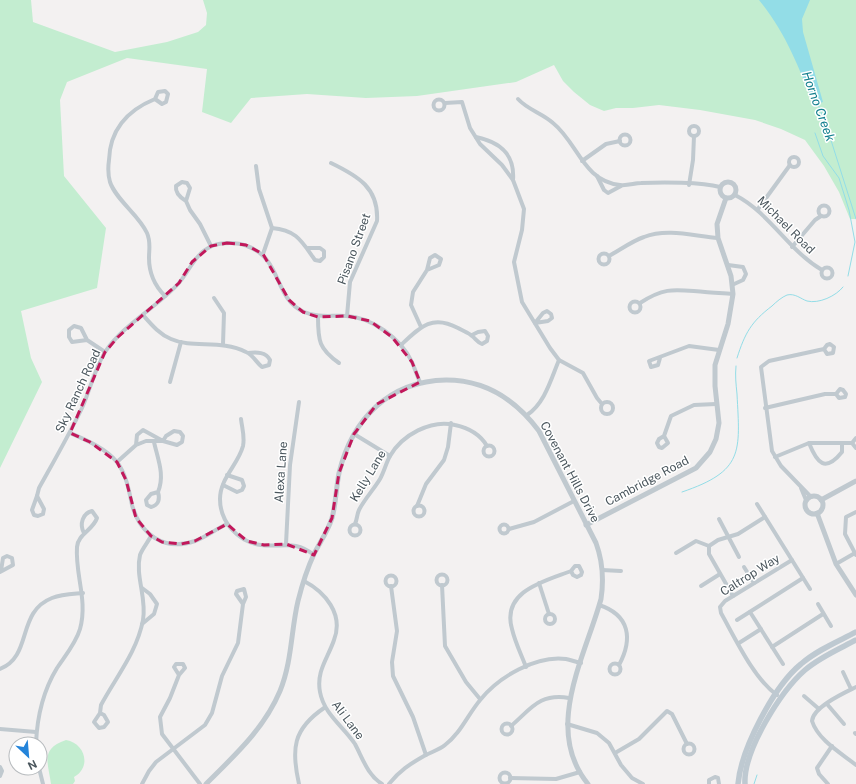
<svg xmlns="http://www.w3.org/2000/svg" width="856" height="784" viewBox="0 0 856 784" font-family="'Public Sans',sans-serif">
  <style>
    .green { fill: #c3edd0 }
    .water { fill: #93dde7 }
    .lines { fill: none; stroke-linecap: round; stroke-linejoin: round }
    .stream { stroke: #93dde7; stroke-width: 1 }
    .minor { stroke: #c0c9cf; stroke-width: 4 }
    .tertiary { stroke: #c0c9cf; stroke-width: 5 }
    .secondary { stroke: #bec9d1; stroke-width: 5.5 }
    .marked { fill: none; stroke: #c2185b; stroke-width: 3; stroke-dasharray: 8 5; stroke-linejoin: round }
    .labels { text-anchor: middle; stroke-width: 3; stroke-linejoin: round; paint-order: stroke }
    .street-label { font-size: 12px; fill: #4a565d; stroke: #fff }
    .water-label { font-size: 13px; font-style: italic; fill: #14808f; stroke: #fff }
  </style>
  <rect width="100%" height="100%" fill="#f3f1f1"/>
  <g class="green">
    <path d="M0,0H31L33,22L115,52L167,42L198,32L206,25L207,13L203,0H856V219H850L839,192L824,166L805,140L781,129L755,120L700,110L659,105L633,108H616L604,111L590,105L574,92L563,81L554,65L516,82L417,96L366,98L307,94L251,98L231,123L202,112L207,69L127,58L67,82L60,100L64,176L106,228L97,288L21,311L31,358L42,382L0,468Z"/>
    <path d="M66,740C85,743 92,767 74,777L75,781L73,784H51C48,762 40,749 66,740Z"/>
  </g>
  <path class="water" d="M759,0H810L802,19L803,32L823,102L814,105C798,66 786,33 759,0Z"/>
  <g class="lines">
    <g class="stream">
      <path d="M818,104L829,134L856,219"/>
      <path d="M815,133L823,156L839,178L849,210L855,242L848,276"/>
      <path d="M737,358C745,333 751,322 772,306C776,302 782,297 787,295C795,293 801,299 807,301C819,304 836,296 843,287"/>
      <path d="M682,492C744,471 740,452 737,394C736,384 735,376 736,366"/>
      <path d="M754,784L757,775"/>
    </g>
    <g class="minor">
      <path d="M155,99L162,104L166,102L168,94L165,91L158,92L155,99C128,110 110,129 109,160C108,167 108,175 110,182C116,200 139,215 147,233C151,242 149,249 149,258C149,272 155,286 165,296"/>
      <path d="M518,99C528,110 542,113 553,123C578,143 583,181 620,185C627,186 635,183 641,183C663,182 701,182 720,187"/>
      <circle cx="439" cy="105" r="5.5"/>
      <path d="M445,103L462,102L470,128L480,144L502,165L513,180L524,209L522,230L514,262L522,302L550,348L559,360L583,373L597,398L602,404"/>
      <circle cx="694" cy="131" r="5"/>
      <circle cx="625" cy="140" r="5.5"/>
      <path d="M476,137C500,142 515,154 513,180"/>
      <circle cx="794" cy="162" r="5"/>
      <path d="M582,161L606,144L620,141"/>
      <path d="M331,163C358,176 379,188 377,221L350,282L347,316"/>
      <path d="M256,166L259,189L272,228L263,254"/>
      <path d="M597,176L604,190L608,193L621,186"/>
      <path d="M689,185L693,160L694,136"/>
      <path d="M735,195C770,213 788,250 822,270"/>
      <path d="M186,201C181,198 175,193 176,186L182,182L187,183L190,188L186,201L190,210L200,224L211,246"/>
      <circle cx="824" cy="211" r="5.5"/>
      <path d="M758,209L790,165"/>
      <path d="M272,228C297,230 302,242 315,260L320,261L324,257V251L320,248H308"/>
      <path d="M792,247L815,220L821,216"/>
      <circle cx="604" cy="259" r="5.5"/>
      <path d="M609,256C620,250 632,241 644,237C667,228 694,236 718,238"/>
      <path d="M728,265L743,267L746,274L743,280L732,285"/>
      <circle cx="827" cy="273" r="5.5"/>
      <path d="M214,298L224,313L223,344"/>
      <circle cx="635" cy="307" r="5.5"/>
      <path d="M640,303C666,286 676,290 705,292C715,293 724,293 733,294"/>
      <path d="M547,311L551,314L552,318L548,321L535,323L543,313Z"/>
      <path d="M143,315C151,324 159,334 171,339C193,349 221,339 246,352C253,355 256,362 262,367L269,365L270,360C266,352 257,352 248,353"/>
      <path d="M318,317C318,341 319,349 339,363"/>
      <path d="M421,327L411,305L413,292L427,270L439,265L441,259L435,255L430,258L427,270"/>
      <path d="M87,340L72,342L69,337V330L74,326L81,328L87,340L105,352"/>
      <path d="M401,345C420,327 432,314 458,328C463,331 469,333 472,336C476,339 477,342 482,344L487,341L488,336L485,331L478,332L472,335"/>
      <path d="M660,358L658,365L651,367L649,361L689,346L719,350"/>
      <path d="M170,382L181,342"/>
      <circle cx="607" cy="408" r="6"/>
      <path d="M765,408L825,394H836L840,389L843,390L846,394L845,397L839,398L836,394"/>
      <path d="M527,415C545,403 551,379 559,360"/>
      <path d="M241,419C242,428 245,437 243,446C238,465 220,478 220,499C220,522 238,542 261,545C282,548 294,539 314,555"/>
      <path d="M70,433C86,440 105,448 117,462C126,474 129,490 132,505C140,534 164,552 195,541C206,537 216,529 227,524"/>
      <path d="M354,434L390,456"/>
      <path d="M664,436L668,443L662,448L659,447L657,443L659,439L664,436L671,416L694,405L716,404"/>
      <path d="M154,442C158,460 165,475 158,492L151,494L146,500L147,505L151,507C159,505 160,499 158,492"/>
      <path d="M809,443C817,463 825,473 842,452V443"/>
      <path d="M852,443L856,448"/>
      <circle cx="489" cy="451" r="5.5"/>
      <path d="M775,457L809,443H852L856,438"/>
      <path d="M117,462L136,445L137,435L143,430L163,441L177,445L182,442L183,436L180,432L174,431L166,436L163,441H146L136,445"/>
      <path d="M223,485L237,492L242,490L244,486L242,480L227,475"/>
      <path d="M801,488L806,500"/>
      <path d="M37,496L39,488C54,461 69,435 82,408C90,390 95,368 105,352C124,324 156,308 178,284C189,272 195,253 212,246C222,242 237,242 247,246C283,259 273,298 304,312C318,318 331,315 346,316C372,317 401,339 412,362C415,369 417,376 420,382"/>
      <path d="M37,496L44,509L43,514L38,516L34,515L32,510Z"/>
      <path d="M811,497L781,466L772,451L761,367L769,361L824,349L827,345L830,344L834,347L833,353L827,354L824,349"/>
      <path d="M757,504L810,589"/>
      <circle cx="419" cy="511" r="5.5"/>
      <path d="M417,506L426,484L444,460L448,447L451,423"/>
      <path d="M856,512L846,517L845,534L856,555"/>
      <path d="M719,519L739,557"/>
      <path d="M355,524C357,520 357,514 359,510C364,500 374,489 380,479C384,472 386,463 390,456C402,435 431,419 455,425C469,428 480,434 487,446"/>
      <circle cx="504" cy="529" r="4.5"/>
      <circle cx="355" cy="530" r="5.5"/>
      <path d="M509,529L534,522L574,501"/>
      <path d="M286,544L290,465L299,402"/>
      <path d="M676,553L696,541L709,546"/>
      <path d="M836,564L855,553"/>
      <path d="M744,567L754,583"/>
      <path d="M602,570L621,571"/>
      <path d="M0,572L13,565L12,558L7,556L3,558L1,571"/>
      <circle cx="442" cy="580" r="5.5"/>
      <circle cx="391" cy="581" r="5.5"/>
      <path d="M304,581C325,592 344,614 334,640C328,658 316,671 320,692C324,714 343,726 355,744C363,759 367,774 382,784"/>
      <path d="M539,583L549,614"/>
      <path d="M442,585L445,646L466,682L480,699"/>
      <path d="M391,586L397,631L392,662L393,676L413,717L426,755"/>
      <path d="M701,586L720,574"/>
      <path d="M142,588L150,594L157,604L154,614L142,624"/>
      <path d="M733,596L709,554V546L718,540L738,534L765,517"/>
      <path d="M818,604L831,626"/>
      <path d="M599,605C630,615 633,639 619,665"/>
      <path d="M750,612L783,664"/>
      <circle cx="550" cy="619" r="5"/>
      <path d="M737,620L803,578"/>
      <path d="M739,643L761,629"/>
      <path d="M772,647L823,614"/>
      <circle cx="615" cy="669" r="5.5"/>
      <path d="M526,667C521,654 515,642 512,629C501,591 545,581 571,571L575,566H579L582,572L581,575L577,577L573,575L571,571"/>
      <path d="M0,669C33,656 16,612 52,598C62,594 72,594 83,593"/>
      <path d="M843,672L851,689"/>
      <path d="M179,675L174,667L176,664H183L185,668L179,675L170,698L160,717L162,734L200,784"/>
      <path d="M856,687C844,693 813,707 812,721C818,740 841,753 856,765"/>
      <path d="M777,695C754,679 735,638 721,613L720,607L725,601L792,560"/>
      <path d="M804,696L819,709"/>
      <path d="M827,704L844,724"/>
      <path d="M100,713L104,715L108,722L104,727L99,728L94,722L100,713L101,705C116,677 137,652 143,620C147,598 135,576 140,555C142,549 148,542 151,536"/>
      <circle cx="507" cy="729" r="5.5"/>
      <path d="M567,724L597,733L609,743L621,765L632,778L643,784"/>
      <path d="M511,726C531,709 539,693 569,698"/>
      <path d="M0,729L36,732"/>
      <path d="M855,733L856,734"/>
      <circle cx="689" cy="749" r="5.5"/>
      <path d="M36,744C37,717 43,691 57,668C65,656 76,643 80,629C88,600 75,575 77,547C78,534 93,530 97,518L92,511C83,513 79,524 84,533"/>
      <path d="M615,753L639,739L667,711L672,714L687,744"/>
      <path d="M0,767L2,771L0,776"/>
      <path d="M39,768L43,784"/>
      <circle cx="505" cy="778" r="5.5"/>
      <path d="M510,778L556,779L580,772"/>
      <path d="M142,784L149,771L156,762L205,725L212,713L222,676L238,643L243,604L246,597L244,589L237,591L236,594L243,604"/>
      <path d="M299,784C291,749 293,729 324,708"/>
      <path d="M389,784C399,771 410,764 424,756C431,752 439,750 445,745C461,733 468,714 481,699C499,677 536,655 566,659C571,660 576,662 581,663"/>
      <path d="M709,784V780L715,777L718,778L719,784"/>
      <path d="M828,784L819,774L817,768L832,746"/>
    </g>
    <g class="tertiary">
      <circle cx="728" cy="190" r="8"/>
      <circle cx="814" cy="505" r="9"/>
      <path d="M821,500L856,481"/>
      <path d="M817,513L836,564L856,595"/>
      <path d="M586,525L696,468L710,452L716,439L719,423L715,386V365L728,324L733,294L731,276L718,238L717,224L726,198"/>
      <path d="M206,784C234,756 264,729 280,691C292,662 291,630 298,601C302,585 307,569 314,554C320,542 328,531 332,518C336,504 336,488 339,473C352,419 389,381 446,380C486,380 516,400 539,431L596,543C603,562 604,579 601,599C585,657 543,729 588,784"/>
    </g>
    <g class="secondary">
      <path d="M738,784C741,749 774,686 801,664C817,650 837,642 856,632"/>
      <path d="M745,784C743,751 781,691 805,670C820,657 839,649 856,640"/>
    </g>
  </g>
  <path class="marked" d="M227,243L246,245L263,254L289,300L303,312L318,317L347,316L370,321L392,337L412,362L420,382L377,404L354,434L339,473L332,518L314,555L286,544L264,545L247,541L227,524L195,541L181,544L162,542L151,536L136,518L126,480L117,462L90,442L70,433L105,352L118,337L179,283L192,262L211,246Z"/>
  <g class="labels">
    <g class="street-label">
      <text transform="translate(786 225) rotate(45)" y="4">Michael Road</text>
      <text transform="translate(354 249) rotate(-70)" y="4">Pisano Street</text>
      <text transform="translate(78 391) rotate(-65)" y="4">Sky Ranch Road</text>
      <text transform="translate(281 472) rotate(-86)" y="4">Alexa Lane</text>
      <text transform="translate(570 472) rotate(62)" y="4">Covenant Hills Drive</text>
      <text transform="translate(368 476) rotate(-59)" y="4">Kelly Lane</text>
      <text transform="translate(647 481) rotate(-28)" y="4">Cambridge Road</text>
      <text transform="translate(750 575) rotate(-32)" y="4">Caltrop Way</text>
      <text transform="translate(348 720) rotate(53)" y="4">Ali Lane</text>
    </g>
    <g class="water-label">
      <text transform="translate(819 106) rotate(70)" y="5">Horno Creek</text>
    </g>
  </g>
  <g transform="translate(28 756) rotate(154)"><circle r="19" fill="#ffffff" stroke="#b7bbbe"/>
  <path d="M0-3L7 15L0 10L-7 15Z" fill="#2484da"/>
  <text y="-6" font-size="11" font-weight="bold" text-anchor="middle" fill="#4a565d">N</text>
  </g>
</svg>
